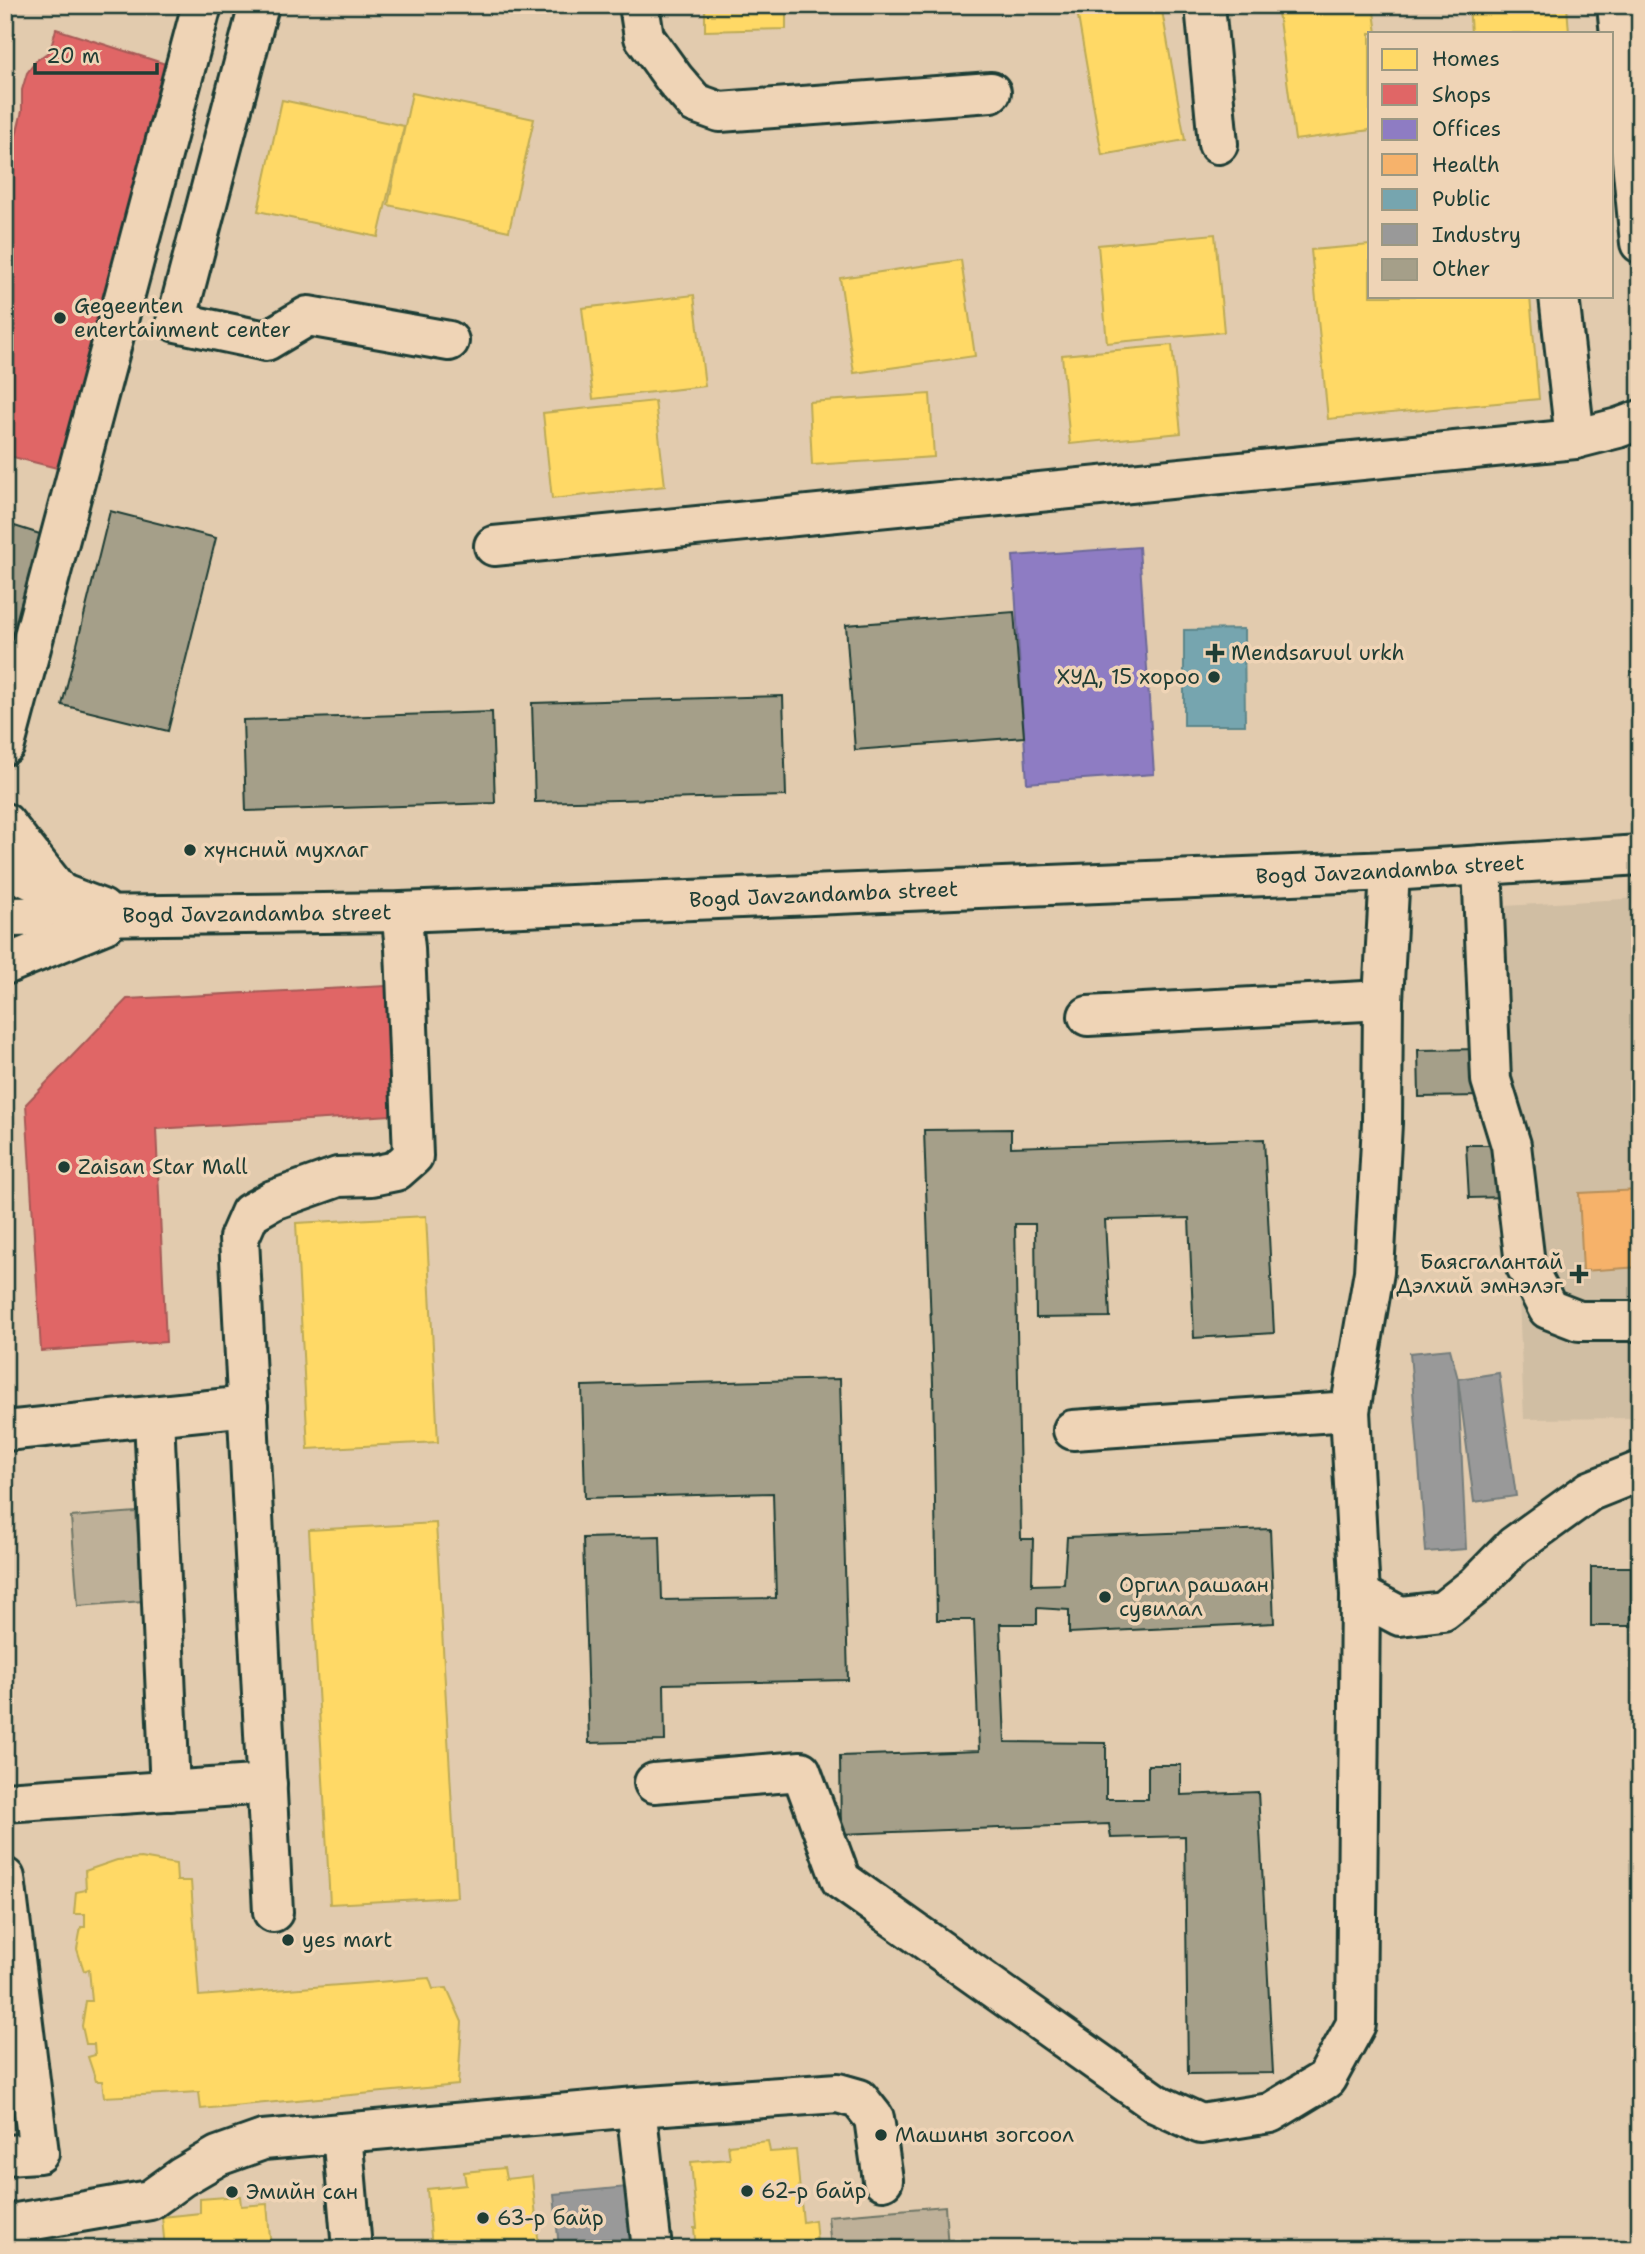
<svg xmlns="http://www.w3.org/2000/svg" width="1645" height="2254" viewBox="0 0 1645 2254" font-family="'Shantell Sans',sans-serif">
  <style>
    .built { fill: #d0bea3 }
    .green { fill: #beb098; stroke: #6e7666; stroke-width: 2 }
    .homes { fill: #ffd966; stroke: #bcaa57; stroke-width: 2 }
    .shops { fill: #e06666; stroke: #a65a57; stroke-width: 2 }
    .offices { fill: #8e7cc3; stroke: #6d6998; stroke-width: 2 }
    .health { fill: #f6b26b; stroke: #b68f5a; stroke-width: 2 }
    .public { fill: #76a5af; stroke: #5c868a; stroke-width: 2 }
    .industry { fill: #999; stroke: #747d7b; stroke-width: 2 }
    .building { fill: #a59f89; stroke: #1f3d34; stroke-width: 2 }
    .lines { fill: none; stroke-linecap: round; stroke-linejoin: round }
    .minor-casing { stroke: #1f3d34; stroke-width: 44 }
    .major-casing { stroke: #1f3d34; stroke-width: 44 }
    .minor { stroke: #efd4b6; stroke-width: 38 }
    .major { stroke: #efd4b6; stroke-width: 38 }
    .poi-dot { fill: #1f3d34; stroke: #efd4b6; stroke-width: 2.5 }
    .labels { text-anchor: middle; stroke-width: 7; stroke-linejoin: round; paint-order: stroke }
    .poi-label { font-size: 21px; fill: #1f3d34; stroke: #efd4b6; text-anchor: start }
    .street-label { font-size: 21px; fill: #1f3d34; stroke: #efd4b6 }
  </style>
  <rect width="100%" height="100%" fill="#e2cbae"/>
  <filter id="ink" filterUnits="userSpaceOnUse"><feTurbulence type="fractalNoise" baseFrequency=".0143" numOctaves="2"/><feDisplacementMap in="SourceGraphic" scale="14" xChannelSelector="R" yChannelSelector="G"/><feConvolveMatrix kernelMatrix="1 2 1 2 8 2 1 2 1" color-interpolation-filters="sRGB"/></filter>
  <g filter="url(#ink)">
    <path class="built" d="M1640,898V1418L1524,1419L1512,1131L1488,907Z"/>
    <g class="green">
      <path d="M136,1512L143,1601L78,1606L71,1517Z"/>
      <path d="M945,2206L948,2249H831L828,2216Z"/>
    </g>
    <g class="homes">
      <path d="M705,5H786V29L705,31Z"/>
      <path d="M1076,5H1161L1185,140L1102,155Z"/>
      <path d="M1277,5H1373L1377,33H1370V130L1295,140Z"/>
      <path d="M1469,5H1567L1569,33H1471Z"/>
      <path d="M412,93L534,119L509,231L388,205Z"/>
      <path d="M282,100L404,126L378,237L258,211Z"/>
      <path d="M1215,234L1224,332L1107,343L1098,245Z"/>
      <path d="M1370,245V296H1530L1539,399L1328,419L1311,250Z"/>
      <path d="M961,260L975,356L854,373L840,278Z"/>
      <path d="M694,295L705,386L593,399L582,308Z"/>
      <path d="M1172,345L1181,433L1070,444L1062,355Z"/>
      <path d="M930,394L934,457L812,465L809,402Z"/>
      <path d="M655,401L665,486L552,499L543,413Z"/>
      <path d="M426,1216L438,1442L308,1449L296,1223Z"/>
      <path d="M436,1523L457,1897L330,1904L309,1530Z"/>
      <path d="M141,1858L176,1864L177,1881H191L199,1996L429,1978L433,1989L447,1988L462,2022L458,2085L201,2109L199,2092L104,2097L102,2081H96L88,2057L95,2055L94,2044H86L82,2026L86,2001H92L89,1969L84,1971L77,1949L81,1927H85V1914H74L76,1892L86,1890L85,1871L117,1860Z"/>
      <path d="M768,2141L770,2152L796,2150L803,2222L815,2220L817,2243L806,2244V2249H696L694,2228H697L691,2162L730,2159L728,2145Z"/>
      <path d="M504,2168L506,2179L532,2176L539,2248L550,2247V2249H432L427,2189L466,2185L464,2172Z"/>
      <path d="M240,2196L241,2206L267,2204L271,2249H165L162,2217L200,2213V2199Z"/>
    </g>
    <g class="shops">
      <path d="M56,29L175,67L77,473L5,455V181L22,111V90L27,73L37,60L50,51Z"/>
      <path d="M406,985L408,1114L156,1129L166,1342L41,1351L26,1104L127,999Z"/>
    </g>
    <path class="offices" d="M1139,547L1154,774L1027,783L1013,556Z"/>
    <path class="health" d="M1640,1190V1267L1583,1271L1579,1193Z"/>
    <path class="public" d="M1244,629L1245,725H1184V630Z"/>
    <g class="industry">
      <path d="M1450,1349L1458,1379L1466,1549L1426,1552L1410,1353Z"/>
      <path d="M1499,1373L1516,1496L1474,1502L1458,1379Z"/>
      <path d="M627,2187L632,2249H559L554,2194Z"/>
    </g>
    <g class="building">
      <path d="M110,511L216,538L168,731L62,705Z"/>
      <path d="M5,523L46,536L5,657Z"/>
      <path d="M1014,612L1024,737L855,750L846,625Z"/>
      <path d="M783,696L786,796L535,802L532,703Z"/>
      <path d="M492,712L495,803L246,811L243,720Z"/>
      <path d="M1482,1049L1483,1096L1419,1097L1418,1050Z"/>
      <path d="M1011,1129V1147L1264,1139L1274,1333L1194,1338L1189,1218L1105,1220L1110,1317L1036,1318L1035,1224H1015L1021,1539H1033L1032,1585L1064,1584L1067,1537L1270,1529L1274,1623L1069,1633V1610L1037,1608V1624H1000L1005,1742L1106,1743V1799H1148V1765H1181V1795L1258,1792L1273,2073L1188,2074L1185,1836L1111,1838L1109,1824L841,1834L840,1756L979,1751L974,1620H937L933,1383L924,1130Z"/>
      <path d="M1466,1145H1506L1507,1197L1469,1198Z"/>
      <path d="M840,1379L848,1680L664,1684L665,1741L589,1743L583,1538L660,1536L662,1600L776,1598L773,1493L585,1498L582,1386Z"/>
      <rect x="1591" y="1567" width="40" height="59"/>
    </g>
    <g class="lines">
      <defs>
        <g id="minor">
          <path d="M259,5L176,322L266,341L308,316L449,341"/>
          <path d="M639,5L644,37L675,80L695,103L720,112L991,92"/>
          <path d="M1205,5L1218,144"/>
          <path d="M1617,5L1640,243"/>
          <path d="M1559,296L1575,439"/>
          <path d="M494,546L1575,439L1618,428L1640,420"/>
          <path d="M5,745L202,5"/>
          <path d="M5,823L60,893"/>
          <path d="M1482,865L1491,1080L1511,1145L1525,1264L1548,1309L1579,1321H1640"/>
          <path d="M1088,1016L1383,1000"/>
          <path d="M154,1416L170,1791"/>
          <path d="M1073,1430L1350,1411L1374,1272L1382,1123L1383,1000L1390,871"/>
          <path d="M5,1431L248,1406"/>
          <path d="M1360,1595L1400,1616L1443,1611L1476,1585L1514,1546L1590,1491L1640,1471"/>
          <path d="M654,1783L801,1771L841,1880L1157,2104L1201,2124L1270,2113L1326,2079L1356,2024L1360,1595L1350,1411"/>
          <path d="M5,1802L267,1784"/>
          <path d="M5,1878L39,2153L5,2155"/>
          <path d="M273,1912L239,1238L250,1213L273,1200L338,1177L372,1176L396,1171L413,1156L405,948L401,912"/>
          <path d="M636,2107L652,2249"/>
          <path d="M342,2133L352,2249"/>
          <path d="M5,2225L150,2200L182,2177L218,2156L263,2140L636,2107L838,2093L859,2099L874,2118L883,2180"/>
        </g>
        <g id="major">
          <path d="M5,867L60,893L102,909"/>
          <path id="s1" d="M5,917L401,912L1390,871L1640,855"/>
          <path d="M5,965L105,924"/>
        </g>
      </defs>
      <use href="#minor" class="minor-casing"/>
      <use href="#major" class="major-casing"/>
      <use href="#minor" class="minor"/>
      <use href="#major" class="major"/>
    </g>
  </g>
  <g class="poi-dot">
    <circle cx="60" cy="318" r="7"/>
    <path d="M1211.5 642.5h7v7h7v7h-7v7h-7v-7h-7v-7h7z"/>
    <circle cx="1214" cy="677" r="7"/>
    <circle cx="190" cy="850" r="7"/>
    <circle cx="64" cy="1167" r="7"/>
    <path d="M1575.5 1263.5h7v7h7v7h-7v7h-7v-7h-7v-7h7z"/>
    <circle cx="1105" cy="1597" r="7"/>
    <circle cx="288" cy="1940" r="7"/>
    <circle cx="881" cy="2135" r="7"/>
    <circle cx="747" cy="2191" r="7"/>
    <circle cx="232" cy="2192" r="7"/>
    <circle cx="483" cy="2218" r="7"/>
  </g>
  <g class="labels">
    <g class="poi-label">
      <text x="74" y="313">Gegeenten<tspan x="74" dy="24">entertainment center</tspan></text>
      <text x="1231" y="660">Mendsaruul urkh</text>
      <text x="1200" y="684" text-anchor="end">ХУД, 15 хороо</text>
      <text x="204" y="857">хүнсний мухлаг</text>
      <text x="78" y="1174">Zaisan Star Mall</text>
      <text x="1563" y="1269" text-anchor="end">Баясгалантай<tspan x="1563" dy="24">Дэлхий эмнэлэг</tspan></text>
      <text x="1119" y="1592">Оргил рашаан<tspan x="1119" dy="24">сувилал</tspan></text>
      <text x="302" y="1947">yes mart</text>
      <text x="895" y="2142">Машины зогсоол</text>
      <text x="761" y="2198">62-р байр</text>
      <text x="246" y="2199">Эмийн сан</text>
      <text x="497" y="2225">63-р байр</text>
    </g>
    <g class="street-label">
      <text dy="7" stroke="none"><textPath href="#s1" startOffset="1386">Bogd Javzandamba street</textPath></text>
      <text dy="7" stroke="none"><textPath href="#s1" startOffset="819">Bogd Javzandamba street</textPath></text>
      <text dy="7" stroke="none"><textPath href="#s1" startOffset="252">Bogd Javzandamba street</textPath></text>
    </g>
  </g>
  <rect width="1645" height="2254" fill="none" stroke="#efd4b6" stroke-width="28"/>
  <rect x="14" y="14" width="1617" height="2226" fill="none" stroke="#1f3d34" stroke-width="2.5" filter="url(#ink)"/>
  <rect x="1368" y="32" width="245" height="266" fill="#efd4b6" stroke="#9c9882" stroke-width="2"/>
  <rect x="1382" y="49" width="35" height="21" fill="#ffd966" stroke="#9c9882" stroke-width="2"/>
  <text x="1432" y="66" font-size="21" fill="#1f3d34">Homes</text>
  <rect x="1382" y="84" width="35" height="21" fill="#e06666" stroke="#9c9882" stroke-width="2"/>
  <text x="1432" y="102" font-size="21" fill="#1f3d34">Shops</text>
  <rect x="1382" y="119" width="35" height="21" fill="#8e7cc3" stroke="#9c9882" stroke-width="2"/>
  <text x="1432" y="136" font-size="21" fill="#1f3d34">Offices</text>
  <rect x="1382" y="154" width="35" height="21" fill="#f6b26b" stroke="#9c9882" stroke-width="2"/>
  <text x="1432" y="172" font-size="21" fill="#1f3d34">Health</text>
  <rect x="1382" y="189" width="35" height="21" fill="#76a5af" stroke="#9c9882" stroke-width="2"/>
  <text x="1432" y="206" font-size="21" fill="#1f3d34">Public</text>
  <rect x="1382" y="224" width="35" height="21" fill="#999999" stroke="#9c9882" stroke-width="2"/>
  <text x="1432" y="242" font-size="21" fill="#1f3d34">Industry</text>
  <rect x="1382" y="259" width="35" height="21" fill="#a59f89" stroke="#9c9882" stroke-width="2"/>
  <text x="1432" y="276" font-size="21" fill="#1f3d34">Other</text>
  <path d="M35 63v10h122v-10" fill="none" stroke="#1f3d34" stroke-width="3.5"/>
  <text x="46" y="63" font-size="21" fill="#1f3d34" stroke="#efd4b6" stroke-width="5" paint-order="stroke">20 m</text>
</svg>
